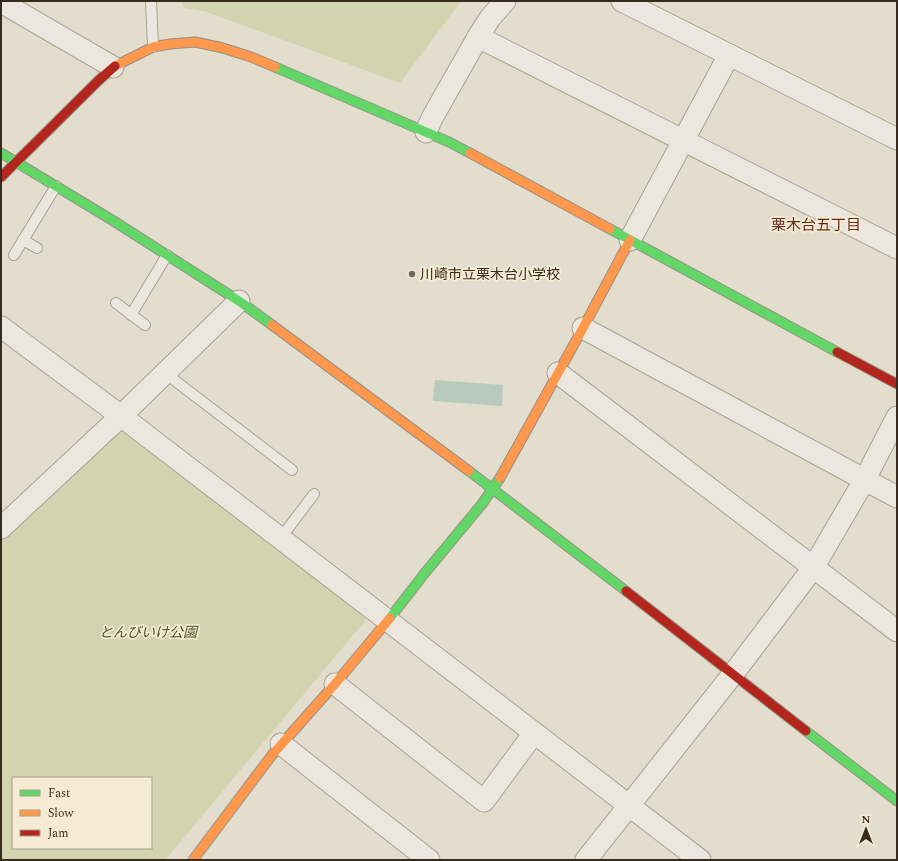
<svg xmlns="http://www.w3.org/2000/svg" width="898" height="861" viewBox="0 0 898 861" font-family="Spectral,'Noto Sans JP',serif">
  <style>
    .green { fill: #d2d3af; fill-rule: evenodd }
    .water { fill: #b8c9be }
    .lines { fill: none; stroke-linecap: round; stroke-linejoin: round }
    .lane-casing { stroke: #a8a296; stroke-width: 12 }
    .street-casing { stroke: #a8a296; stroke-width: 23 }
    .fast-casing { stroke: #989186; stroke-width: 11 }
    .slow-casing { stroke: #989186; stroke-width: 11 }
    .jam-casing { stroke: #989186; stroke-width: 11 }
    .lane { stroke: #ece7de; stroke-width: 10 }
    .street { stroke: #ece7de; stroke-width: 21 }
    .fast { stroke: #63d668; stroke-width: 9 }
    .slow { stroke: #ff974d; stroke-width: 9 }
    .jam { stroke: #b3261e; stroke-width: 9 }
    .poi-dot { fill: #73695b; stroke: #f5ebd3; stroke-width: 1.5 }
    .labels { text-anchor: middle; stroke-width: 3.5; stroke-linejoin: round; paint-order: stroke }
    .poi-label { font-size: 14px; fill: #372a1e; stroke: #f5ebd3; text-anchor: start }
    .park-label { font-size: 14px; font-style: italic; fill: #485425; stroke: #f5ebd3 }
    .neighbourhood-label { font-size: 15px; fill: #632c1e; stroke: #f5ebd3 }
  </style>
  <rect width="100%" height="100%" fill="#e3ddcd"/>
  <g class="green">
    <path d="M181,1H461L400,83L207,12L185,8Z"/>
    <path d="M121,428L365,615V621L165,860H1V534ZM13,778H151V848H13Z"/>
  </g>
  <path class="water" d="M435,380L503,385L502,406L433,401Z"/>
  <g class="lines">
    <defs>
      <g id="lane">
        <path d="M151,1L153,47"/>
        <path d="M23,240L37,248"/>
        <path d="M14,255L56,186"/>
        <path d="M116,303L145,325"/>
        <path d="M131,315L167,255"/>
        <path d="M165,373L292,470"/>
        <path d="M280,539L314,494"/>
      </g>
      <g id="street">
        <path d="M622,1L897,139"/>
        <path d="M1,2L113,67"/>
        <path d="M478,37L897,248"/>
        <path d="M426,132L432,118L478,37L490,18L505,1"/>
        <path d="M630,240L729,55"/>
        <path d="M1,327L121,416L700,860"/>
        <path d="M583,328L897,497"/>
        <path d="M558,373L897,631"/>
        <path d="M1,528L121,416L239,301"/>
        <path d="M335,684L484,801L534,733"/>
        <path d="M281,744L429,860"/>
        <path d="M586,860L733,674L813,568L865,479L897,417"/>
      </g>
      <g id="fast">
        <path d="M275,67L449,142L470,153"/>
        <path d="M1,153L112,220L239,301L272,325"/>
        <path d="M610,229L837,352"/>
        <path d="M469,471L626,591"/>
        <path d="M390,618L424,574L482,504L500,478"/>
        <path d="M806,731L897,801"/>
      </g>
      <g id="slow">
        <path d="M115,66L153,47L170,44L195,42L223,48L251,57L275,67"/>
        <path d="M470,153L610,229"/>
        <path d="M272,325L469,471"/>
        <path d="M500,478L583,328L630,240"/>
        <path d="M193,860L272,755L335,684L390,618"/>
      </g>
      <g id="jam">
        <path d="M1,177L99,80L115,66"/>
        <path d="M837,352L897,384"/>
        <path d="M626,591L806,731"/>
      </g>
    </defs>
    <use href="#lane" class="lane-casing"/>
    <use href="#street" class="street-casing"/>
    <use href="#fast" class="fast-casing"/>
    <use href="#slow" class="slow-casing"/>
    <use href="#jam" class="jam-casing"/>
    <use href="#lane" class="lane"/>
    <use href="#street" class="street"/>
    <use href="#fast" class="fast"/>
    <use href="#slow" class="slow"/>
    <use href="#jam" class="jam"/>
  </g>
  <circle class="poi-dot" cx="412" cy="274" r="4"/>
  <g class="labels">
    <g class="poi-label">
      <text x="420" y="279">川崎市立栗木台小学校</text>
    </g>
    <g class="park-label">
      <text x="148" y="637">とんびいけ公園</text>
    </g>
    <g class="neighbourhood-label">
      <text x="816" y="230">栗木台五丁目</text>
    </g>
  </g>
  <rect width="898" height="861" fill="none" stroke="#372a1e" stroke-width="4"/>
  <rect x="12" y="777" width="140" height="72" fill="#f5ebd3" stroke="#a99e8b"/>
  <rect x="20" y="790" width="20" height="6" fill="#63d668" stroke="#a99e8b"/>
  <text x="48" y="797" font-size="12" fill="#372a1e">Fast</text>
  <rect x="20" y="810" width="20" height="6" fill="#ff974d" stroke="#a99e8b"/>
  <text x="48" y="817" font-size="12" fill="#372a1e">Slow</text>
  <rect x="20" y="830" width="20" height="6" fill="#b3261e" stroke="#a99e8b"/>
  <text x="48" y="837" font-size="12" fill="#372a1e">Jam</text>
  <g transform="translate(866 829)" stroke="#f5ebd3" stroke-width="3" paint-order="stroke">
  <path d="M0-3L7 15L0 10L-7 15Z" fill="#372a1e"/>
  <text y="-6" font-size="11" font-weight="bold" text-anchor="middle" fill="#372a1e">N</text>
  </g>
</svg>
